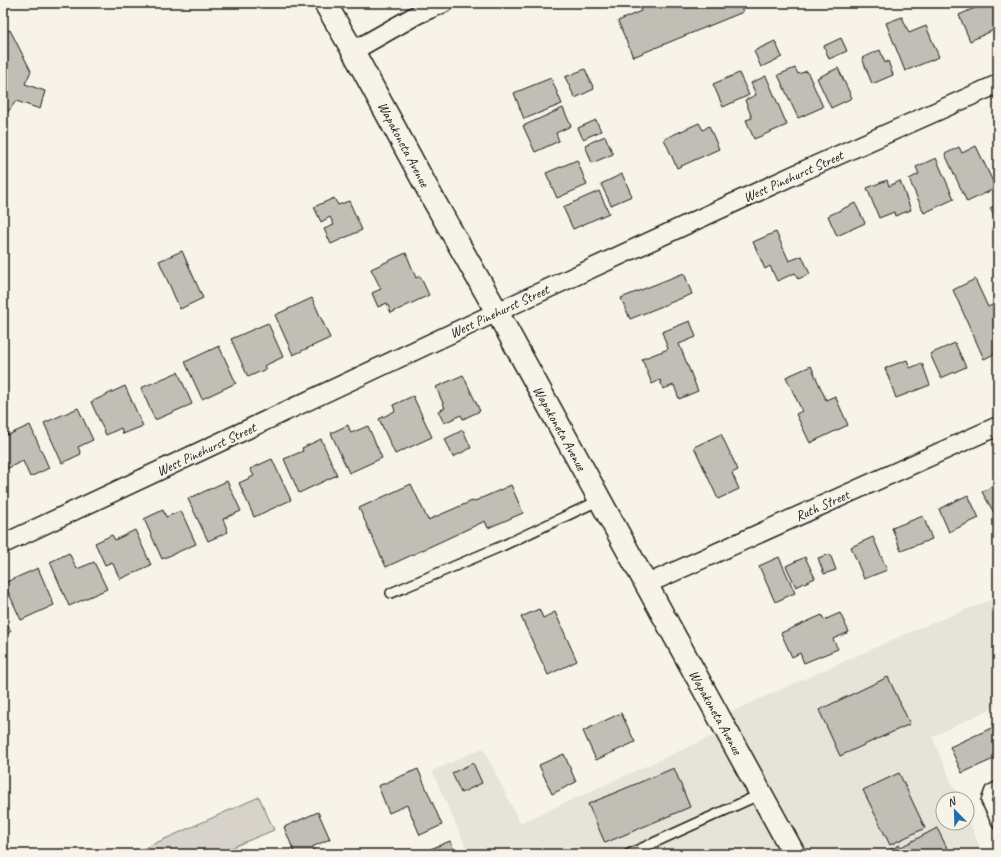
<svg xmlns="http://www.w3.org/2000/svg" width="1001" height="857" viewBox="0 0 1001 857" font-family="Caveat,sans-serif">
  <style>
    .built { fill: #e6e3d9 }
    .green { fill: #d7d3cb; stroke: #7a7874 }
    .building { fill: #c0beb5; stroke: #1c1c1c }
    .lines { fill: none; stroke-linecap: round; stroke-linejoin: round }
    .lane-casing { stroke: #1c1c1c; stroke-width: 12 }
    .street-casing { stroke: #1c1c1c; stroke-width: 21 }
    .primary-casing { stroke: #1c1c1c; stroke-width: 25 }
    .lane { stroke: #f7f3e8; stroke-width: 9 }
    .street { stroke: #f7f3e8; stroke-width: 18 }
    .primary { stroke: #f7f3e8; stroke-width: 22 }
    .labels { text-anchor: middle; stroke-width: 4; stroke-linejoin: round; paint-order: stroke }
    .street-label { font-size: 14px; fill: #1c1c1c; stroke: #f7f3e8 }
  </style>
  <rect width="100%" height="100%" fill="#f7f3e8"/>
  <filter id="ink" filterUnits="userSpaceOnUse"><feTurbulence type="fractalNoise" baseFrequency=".025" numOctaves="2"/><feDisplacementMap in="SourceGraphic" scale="8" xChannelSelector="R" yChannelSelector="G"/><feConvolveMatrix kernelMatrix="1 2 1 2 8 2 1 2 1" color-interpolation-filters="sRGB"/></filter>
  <g filter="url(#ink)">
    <path class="built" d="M998,597V705L932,737L959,799H943V823H967V817L983,854H469L432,771L483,748L520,823L726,730L719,717L917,629Z"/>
    <path class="green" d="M259,797L274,830L216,854H131Z"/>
    <g class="building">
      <path d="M638,3H743L740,4L743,12L633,57L618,21L641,11Z"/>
      <path d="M986,3H998V20L994,21L998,28L970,41L959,15Z"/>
      <path d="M902,17L909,33L926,26L939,57L905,71L886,23Z"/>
      <path d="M10,30L31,71L25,84L45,91L40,109L16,101L7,113L3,115V33Z"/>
      <path d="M841,38L847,51L829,59L824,46Z"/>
      <path d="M775,41L782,57L761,67L754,51Z"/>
      <path d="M880,50L885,63L888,61L893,75L872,84L862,58Z"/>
      <path d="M795,68L798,74L807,71L823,107L798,118L778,75Z"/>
      <path d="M838,68L852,98L831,108L817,78Z"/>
      <path d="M585,69L594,89L575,98L565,77Z"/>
      <path d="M739,73L749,95L723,107L713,84Z"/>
      <path d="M766,76L787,125L754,139L746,120L752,118L745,100L756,95L751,83Z"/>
      <path d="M551,78L562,104L524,119L514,93Z"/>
      <path d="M563,108L571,126L556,133L559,141L535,152L523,126Z"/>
      <path d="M596,120L601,131L583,139L578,128Z"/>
      <path d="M699,123L703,130L709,126L719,149L677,168L664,139Z"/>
      <path d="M605,136L613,154L592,163L585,145Z"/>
      <path d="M976,146L996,188L967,202L945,154L959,147L962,153Z"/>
      <path d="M936,158L954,199L924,213L909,179L919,174L916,167Z"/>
      <path d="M577,160L587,185L557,198L546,173Z"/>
      <path d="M622,174L632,196L611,205L601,184Z"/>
      <path d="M887,180L889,186L900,181L911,210L895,216L894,212L879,218L867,188Z"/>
      <path d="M599,191L609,213L573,229L563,207Z"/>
      <path d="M334,198L338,205L349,201L362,230L331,244L324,229L334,225L330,217L321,222L314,207Z"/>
      <path d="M855,203L865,223L837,236L828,216Z"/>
      <path d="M998,205V225L990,208Z"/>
      <path d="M776,232L789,261L802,256L810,274L798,279L795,273L777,281L770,266L765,269L753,242Z"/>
      <path d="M182,251L203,298L180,309L159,261Z"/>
      <path d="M406,253L416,278L420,276L429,295L391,313L387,303L378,307L372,293L381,289L371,269Z"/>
      <path d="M684,273L692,294L630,319L621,298Z"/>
      <path d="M975,279L988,307L994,304L998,313V352L984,359L953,290Z"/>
      <path d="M312,298L330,338L293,355L275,315Z"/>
      <path d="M690,321L696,337L679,344L698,391L679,399L674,385L663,389L660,380L652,384L642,359L668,349L662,332Z"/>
      <path d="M268,323L283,357L264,366L266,369L248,377L231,339Z"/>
      <path d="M955,343L966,367L941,378L930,354Z"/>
      <path d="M219,346L236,383L202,399L185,362Z"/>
      <path d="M907,360L910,368L922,363L930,385L896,398L885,368Z"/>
      <path d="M811,366L826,400L835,396L848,425L810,443L796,414L802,411L786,377Z"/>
      <path d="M178,372L192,404L155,420L141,388Z"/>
      <path d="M463,375L480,411L463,419L461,415L444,423L438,411L445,408L436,387Z"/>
      <path d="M125,386L143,426L123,434L121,428L106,435L91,402Z"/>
      <path d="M413,396L432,437L395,454L379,419L395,411L393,405Z"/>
      <path d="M78,408L93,440L78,447L81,454L62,463L44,423Z"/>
      <path d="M30,425L49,468L30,477L23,461L6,469L3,463V427H4L8,435Z"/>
      <path d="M348,425L351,433L368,426L382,458L349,473L331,433Z"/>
      <path d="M463,430L471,448L453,457L445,439Z"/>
      <path d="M721,434L738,470L732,473L739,489L718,499L694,447Z"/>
      <path d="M321,439L337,475L299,493L284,459L303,451L302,448Z"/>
      <path d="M272,459L291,500L254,517L239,483L254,476L250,469Z"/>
      <path d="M227,481L241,511L223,519L228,532L208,541L188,499Z"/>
      <path d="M998,483V515L996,516L982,492Z"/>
      <path d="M411,484L428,520L472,501L473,502L511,485L523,513L488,528L485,521L386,567L359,508Z"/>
      <path d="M968,495L979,518L949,532L939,509Z"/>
      <path d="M163,510L166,517L181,511L196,544L162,559L144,519Z"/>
      <path d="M923,516L932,539L901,551L892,528Z"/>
      <path d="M135,530L151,565L120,579L112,562L105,565L95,543L112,535L115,540Z"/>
      <path d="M873,537L887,570L864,579L851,547Z"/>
      <path d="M69,553L77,569L94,562L107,589L69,606L50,562Z"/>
      <path d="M830,554L836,570L824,574L818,558Z"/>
      <path d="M779,557L795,593L775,602L759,566Z"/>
      <path d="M805,557L815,578L796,587L786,566Z"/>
      <path d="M38,568L54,605L21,620L4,583Z"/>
      <path d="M539,609L543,618L555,612L577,661L548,675L521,617Z"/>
      <path d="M840,613L849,632L833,639L838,649L804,663L800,653L792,657L781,633L822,615L824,620Z"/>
      <path d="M3,618L11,631L3,637Z"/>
      <path d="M888,677L910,724L840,756L819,710Z"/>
      <path d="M621,713L635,742L596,760L583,731Z"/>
      <path d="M998,725V757L962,773L950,747Z"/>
      <path d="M564,754L576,782L552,794L539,765Z"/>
      <path d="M473,763L482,783L461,793L452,773Z"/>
      <path d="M674,768L690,807L605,843L588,804Z"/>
      <path d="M418,769L442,825L420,835L407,805L389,813L378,786Z"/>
      <path d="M899,773L925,828L890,845L863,790Z"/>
      <path d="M318,812L330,839L312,847L315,854H295L284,827Z"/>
      <path d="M937,828L947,848L942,851L943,854H881L900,845L901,847Z"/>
      <path d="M450,841L456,854H429L428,850Z"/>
    </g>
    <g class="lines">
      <defs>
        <g id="lane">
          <path d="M391,593L502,546L600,500"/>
          <path d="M998,786L990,790L986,801L998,825"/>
          <path d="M629,854L761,794"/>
        </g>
        <g id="street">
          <path d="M353,51L418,14L444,3"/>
          <path d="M3,544L497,312L805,170L998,84"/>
          <path d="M647,584L998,426"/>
        </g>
        <path id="primary" d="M325,3L353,51L433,199L497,312L794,854"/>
      </defs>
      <use href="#lane" class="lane-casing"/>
      <use href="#street" class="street-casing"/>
      <use href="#primary" class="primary-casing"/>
      <use href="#lane" class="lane"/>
      <use href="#street" class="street"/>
      <use href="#primary" class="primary"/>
    </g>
  </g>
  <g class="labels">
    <g class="street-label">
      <text transform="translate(404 144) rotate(62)" y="5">Wapakoneta Avenue</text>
      <text transform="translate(793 176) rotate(-24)" y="5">West Pinehurst Street</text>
      <text transform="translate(499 311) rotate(-25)" y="5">West Pinehurst Street</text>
      <text transform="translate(560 428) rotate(61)" y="5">Wapakoneta Avenue</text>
      <text transform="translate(206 449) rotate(-25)" y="5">West Pinehurst Street</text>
      <text transform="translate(822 505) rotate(-24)" y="5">Ruth Street</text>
      <text transform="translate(716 712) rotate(61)" y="5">Wapakoneta Avenue</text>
    </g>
  </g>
  <rect width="1001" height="857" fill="none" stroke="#f7f3e8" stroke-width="16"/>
  <rect x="8" y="8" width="985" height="841" fill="none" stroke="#1c1c1c" stroke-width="1.5" filter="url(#ink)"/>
  <g transform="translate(955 811) rotate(337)"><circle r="19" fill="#f7f3e8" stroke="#9f9d96"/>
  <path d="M0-3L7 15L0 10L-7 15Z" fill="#1f6fb2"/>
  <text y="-6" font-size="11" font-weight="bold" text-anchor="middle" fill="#1c1c1c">N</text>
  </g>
</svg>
